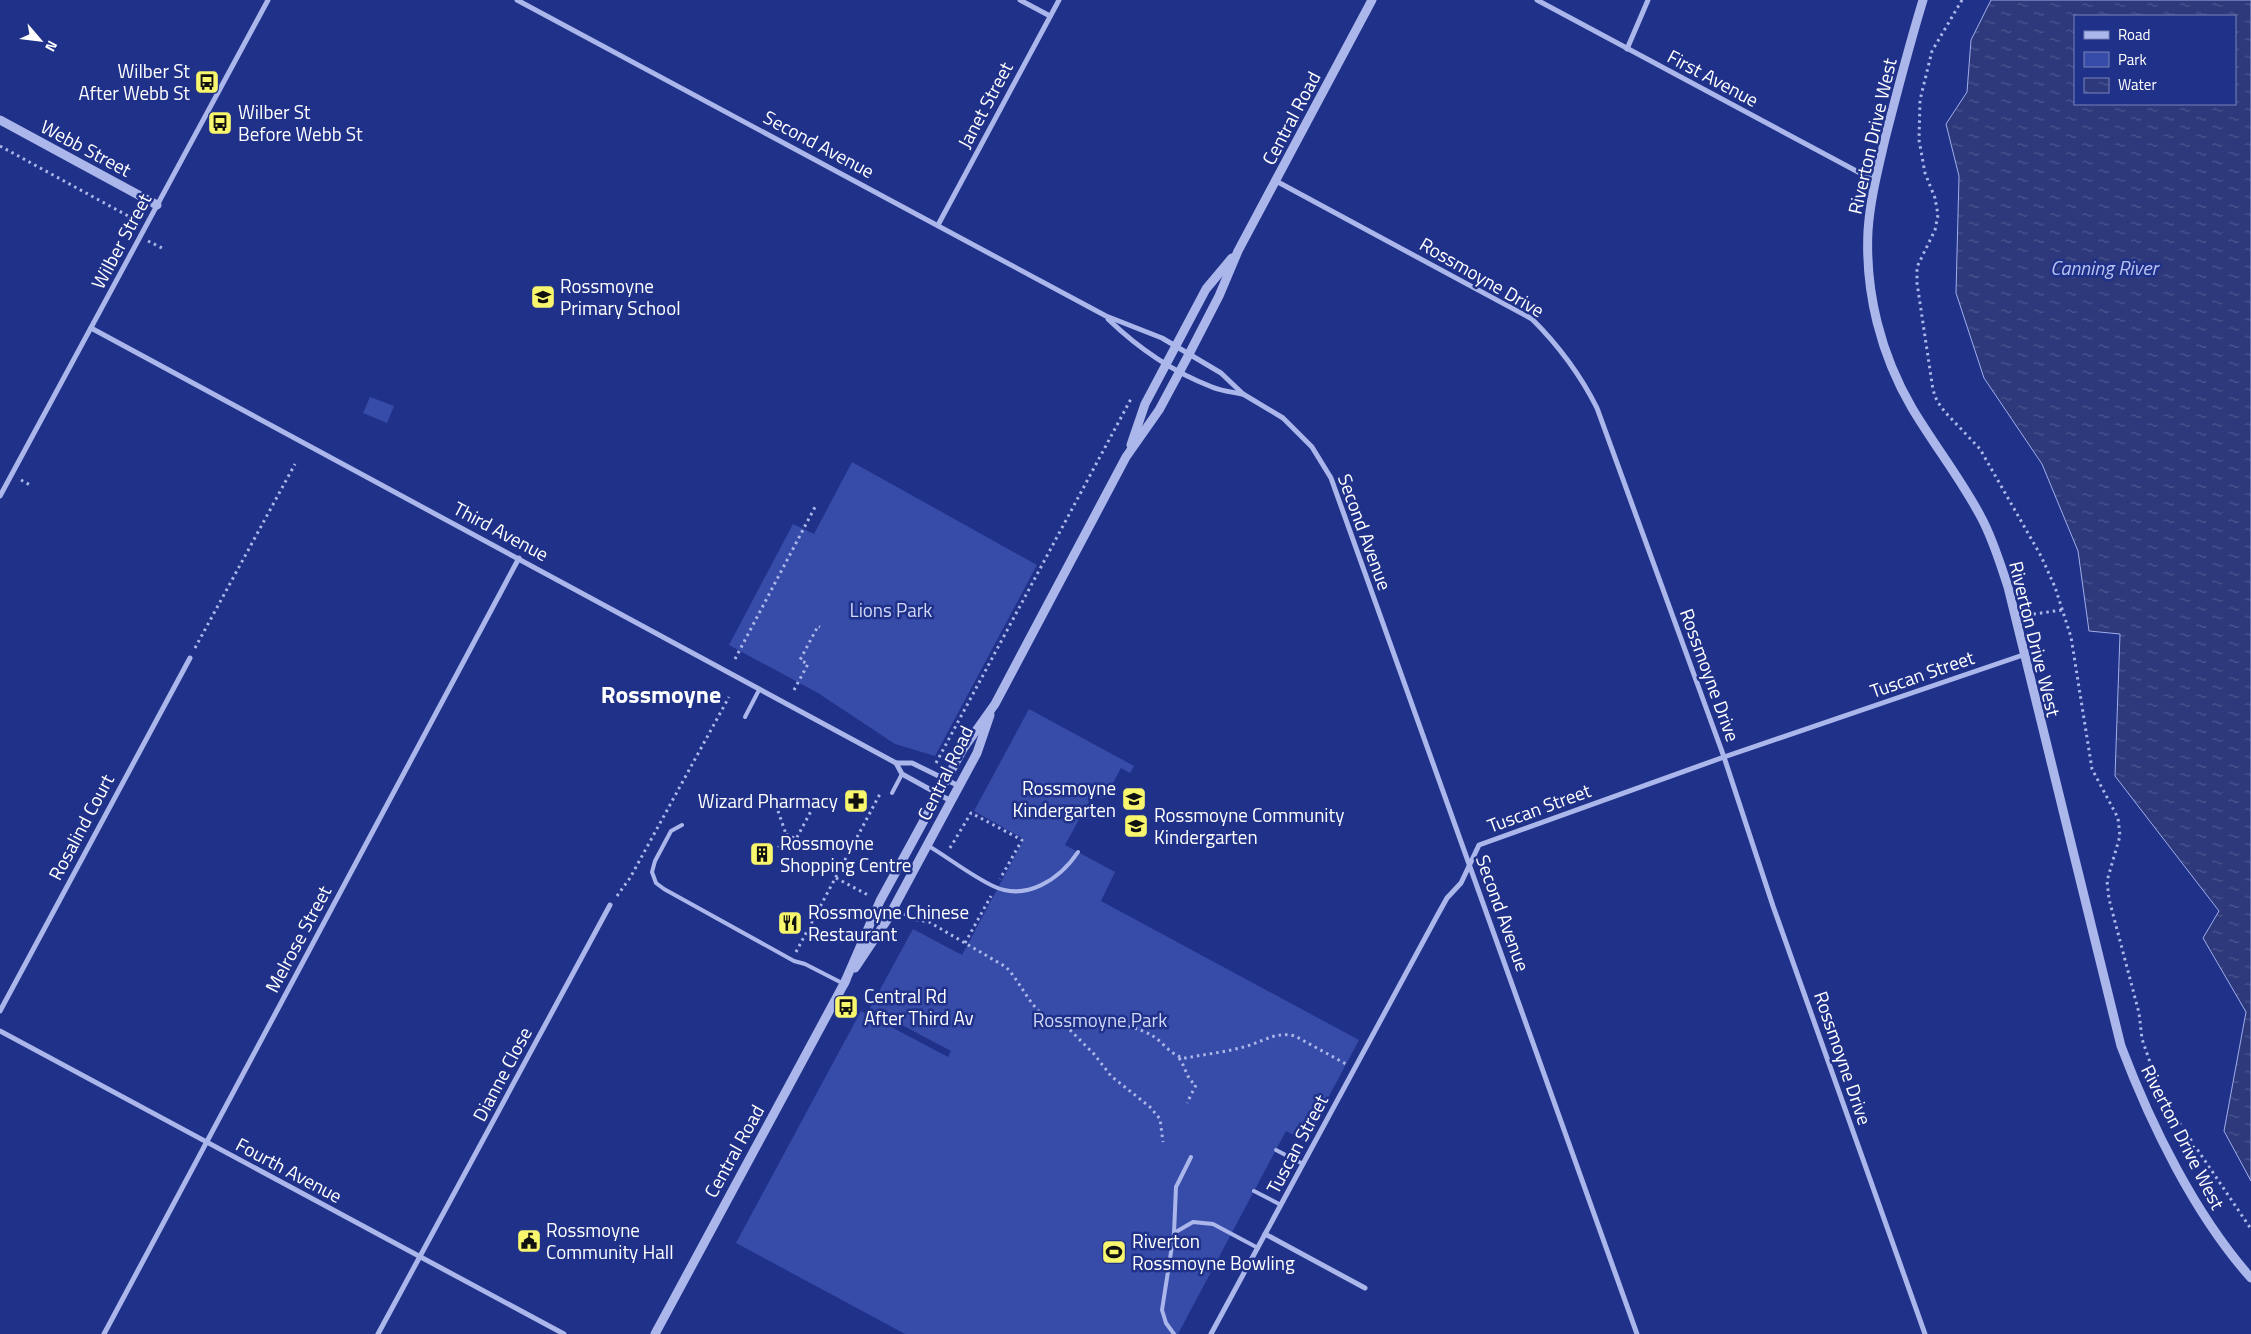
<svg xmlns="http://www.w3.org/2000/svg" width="2251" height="1334" viewBox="0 0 2251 1334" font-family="'Titillium Web',sans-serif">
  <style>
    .green { fill: #374ba8 }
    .water { fill: url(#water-ripples); stroke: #9faeec; fill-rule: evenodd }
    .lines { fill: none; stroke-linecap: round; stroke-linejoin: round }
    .path { stroke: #abb7eb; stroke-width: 3; stroke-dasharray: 2.5 4; stroke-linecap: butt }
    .service { stroke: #abb7eb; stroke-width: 4 }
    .minor { stroke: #abb7eb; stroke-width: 5 }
    .tertiary { stroke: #abb7eb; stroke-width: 9 }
    .labels { text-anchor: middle; stroke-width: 5; stroke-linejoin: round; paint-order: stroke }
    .poi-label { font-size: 19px; fill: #fff; stroke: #203189; text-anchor: start }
    .street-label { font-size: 19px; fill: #fff; stroke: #203189 }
    .park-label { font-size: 19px; fill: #d0d7f8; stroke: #203189 }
    .water-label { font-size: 20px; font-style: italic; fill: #b7c2f2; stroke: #203189 }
    .district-label { font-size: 24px; font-weight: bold; fill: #fff; stroke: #203189 }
  </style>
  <defs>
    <pattern id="water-ripples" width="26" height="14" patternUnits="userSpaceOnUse" patternTransform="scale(1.25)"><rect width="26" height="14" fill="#2d397b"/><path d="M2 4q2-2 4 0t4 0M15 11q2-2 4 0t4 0" fill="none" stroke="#4c578f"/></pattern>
  </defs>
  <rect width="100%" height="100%" fill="#203189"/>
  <g class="green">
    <path d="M370,397L394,406L387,423L363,413Z"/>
    <path d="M852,462L1037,565L935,756L895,744L818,693L729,645L793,524L814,534Z"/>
    <path d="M1029,709L1134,766L1130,773L1121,768L1105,798L1092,796L1065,845L1115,872L1101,901L1359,1040L1305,1141L1286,1131L1178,1334H905L736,1243L861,1011L948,1057L951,1051L870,1008L913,929L962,955L1024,839L974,811Z"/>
  </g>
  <path class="water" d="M1991,0H2251V1181L2224,1131L2246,1012L2203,938L2219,911L2115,776L2120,634L2089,631L2078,551L2042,464L1984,378L1956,293L1959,176L1946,124L1967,92L1971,40ZM2075,16H2235V104H2075Z"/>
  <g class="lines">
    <g class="path">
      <path d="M1962,0L1932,51L1920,100L1919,140L1925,173L1935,198L1938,215L1935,230L1917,267V283L1933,390L1937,401L1945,412L1980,449L2041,556L2055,587L2071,637L2092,769L2118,818L2120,836L2107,881L2109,899L2139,1013L2142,1039L2162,1097L2251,1229"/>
      <path d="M0,146L130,217L125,228L132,232"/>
      <path d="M148,241L162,248"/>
      <path d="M21,480L32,486"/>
      <path d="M2027,615L2062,610"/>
      <path d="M195,648L295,464"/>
      <path d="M735,659L815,507"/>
      <path d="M794,690L808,664L800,660L818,626L820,627"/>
      <path d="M936,763L1132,397"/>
      <path d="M778,811L786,834L778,847"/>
      <path d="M786,834L796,839L817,800"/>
      <path d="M950,848L971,813L1022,840L1000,879"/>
      <path d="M836,878L868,895"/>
      <path d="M617,896L630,878L729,697"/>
      <path d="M904,914L917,920L929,922L1006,967C1024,985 1034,1021 1063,1023L1094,1054L1111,1076L1150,1107L1160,1119L1163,1142"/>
      <path d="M965,943L991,896"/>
      <path d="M796,952L881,792"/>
      <path d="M1064,1023C1086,1017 1131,1023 1151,1035C1163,1041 1171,1057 1186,1058C1206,1054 1227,1052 1247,1046C1264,1041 1277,1031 1295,1036L1346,1064"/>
      <path d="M1179,1058C1186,1067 1186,1079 1196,1085L1187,1103"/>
    </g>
    <g class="service">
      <path d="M745,717L759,690"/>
      <path d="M892,793L902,774"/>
      <path d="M682,825L671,831L655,861L652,872L656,883L664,889L794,961L805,964L844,984"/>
      <path d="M927,845C949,858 970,875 993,886C1026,902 1060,879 1078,852"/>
      <path d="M1276,1150L1303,1164"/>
      <path d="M1254,1191L1281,1205"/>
      <path d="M1174,1233L1176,1187L1191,1157"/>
      <path d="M1174,1334L1166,1323L1162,1310L1174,1233L1193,1222L1213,1224L1258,1248"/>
    </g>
    <g class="minor">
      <path d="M517,0L1106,316L1162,338L1221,373L1243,394L1283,418L1312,447L1331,478L1637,1334"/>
      <path d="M1020,0L1050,16"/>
      <path d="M1537,0L1875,181"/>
      <path d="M1627,49L1648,0"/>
      <path d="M1276,181L1532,319C1559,346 1580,374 1597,408L1724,757L1773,906L1925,1334"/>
      <path d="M938,225L1059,0"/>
      <path d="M1108,319C1137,347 1173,372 1212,387C1221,391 1233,392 1242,394"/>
      <path d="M91,328L896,763H912L959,786"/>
      <path d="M0,496L268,0"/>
      <path d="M896,763L902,774L951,801"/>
      <path d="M0,1011L190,658"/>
      <path d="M0,1031L564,1334"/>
      <path d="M1265,1234L1365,1288"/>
      <path d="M104,1334L519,558"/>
      <path d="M378,1334L610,905"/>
      <path d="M1211,1334L1437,916L1447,898L1461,883L1479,845L1724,757L2023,655"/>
    </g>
    <g class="tertiary">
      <path d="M1923,0C1909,46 1897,92 1885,139C1878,169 1870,200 1868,231C1865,293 1881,355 1912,408C1934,445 1961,479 1981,517C1993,539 2000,563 2008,587L2121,1046C2151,1125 2195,1215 2251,1278"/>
      <path d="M0,120L157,205"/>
      <path d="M1131,445L1145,404L1206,289L1232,258"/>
      <path d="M855,968L887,920L951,801L977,753L990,715"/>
      <path d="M844,984L880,901L963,749L995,704L1126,457L1159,410L1189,354L1219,296L1238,251L1372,0"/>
      <path d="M655,1334L846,980"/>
    </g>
  </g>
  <defs>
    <symbol id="bus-square" viewBox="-11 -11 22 22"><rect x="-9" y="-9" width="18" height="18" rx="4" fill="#f8f66c" stroke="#203189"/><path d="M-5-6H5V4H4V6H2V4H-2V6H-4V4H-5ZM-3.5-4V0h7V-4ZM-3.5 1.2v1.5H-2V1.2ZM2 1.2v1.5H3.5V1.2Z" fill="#111"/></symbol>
    <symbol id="school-square" viewBox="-11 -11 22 22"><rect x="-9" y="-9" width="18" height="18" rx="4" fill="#f8f66c" stroke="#203189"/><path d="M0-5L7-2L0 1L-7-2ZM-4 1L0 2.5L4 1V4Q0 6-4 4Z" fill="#111"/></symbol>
    <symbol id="pharmacy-square" viewBox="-11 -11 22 22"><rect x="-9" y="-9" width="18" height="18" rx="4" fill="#f8f66c" stroke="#203189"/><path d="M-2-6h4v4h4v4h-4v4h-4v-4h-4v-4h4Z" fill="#111"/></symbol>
    <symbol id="building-square" viewBox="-11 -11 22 22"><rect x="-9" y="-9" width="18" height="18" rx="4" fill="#f8f66c" stroke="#203189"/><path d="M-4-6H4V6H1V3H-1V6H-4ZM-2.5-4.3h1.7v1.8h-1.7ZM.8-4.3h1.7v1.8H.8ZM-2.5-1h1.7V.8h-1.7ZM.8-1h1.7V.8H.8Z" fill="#111"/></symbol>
    <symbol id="restaurant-square" viewBox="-11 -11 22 22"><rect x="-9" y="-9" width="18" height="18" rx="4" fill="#f8f66c" stroke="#203189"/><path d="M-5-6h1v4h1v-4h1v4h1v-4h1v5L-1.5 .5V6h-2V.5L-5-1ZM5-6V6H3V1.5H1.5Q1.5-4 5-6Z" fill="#111"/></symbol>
    <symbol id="civic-square" viewBox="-11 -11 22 22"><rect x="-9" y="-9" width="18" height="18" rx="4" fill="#f8f66c" stroke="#203189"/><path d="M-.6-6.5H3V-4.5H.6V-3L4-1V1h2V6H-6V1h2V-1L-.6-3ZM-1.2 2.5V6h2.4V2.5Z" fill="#111"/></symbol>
    <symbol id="stadium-square" viewBox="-11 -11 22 22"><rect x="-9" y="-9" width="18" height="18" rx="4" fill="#f8f66c" stroke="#203189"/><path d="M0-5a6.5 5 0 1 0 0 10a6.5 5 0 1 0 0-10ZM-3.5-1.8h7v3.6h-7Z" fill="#111"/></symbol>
  </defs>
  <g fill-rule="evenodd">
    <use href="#bus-square" x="193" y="68" width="28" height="28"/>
    <use href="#bus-square" x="206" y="109" width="28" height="28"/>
    <use href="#school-square" x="529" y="283" width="28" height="28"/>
    <use href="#school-square" x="1120" y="785" width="28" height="28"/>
    <use href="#pharmacy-square" x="842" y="787" width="28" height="28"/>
    <use href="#school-square" x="1122" y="812" width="28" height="28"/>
    <use href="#building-square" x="748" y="840" width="28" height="28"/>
    <use href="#restaurant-square" x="776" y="909" width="28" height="28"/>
    <use href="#bus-square" x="832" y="993" width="28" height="28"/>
    <use href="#civic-square" x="515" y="1227" width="28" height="28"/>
    <use href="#stadium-square" x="1100" y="1238" width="28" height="28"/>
  </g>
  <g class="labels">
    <g class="poi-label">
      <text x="190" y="78" text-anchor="end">Wilber St<tspan x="190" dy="22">After Webb St</tspan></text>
      <text x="238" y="119">Wilber St<tspan x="238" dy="22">Before Webb St</tspan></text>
      <text x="560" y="293">Rossmoyne<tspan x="560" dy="22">Primary School</tspan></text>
      <text x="1116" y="795" text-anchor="end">Rossmoyne<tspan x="1116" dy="22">Kindergarten</tspan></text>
      <text x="838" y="808" text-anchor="end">Wizard Pharmacy</text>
      <text x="1154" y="822">Rossmoyne Community<tspan x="1154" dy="22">Kindergarten</tspan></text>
      <text x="780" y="850">Rossmoyne<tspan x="780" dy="22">Shopping Centre</tspan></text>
      <text x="808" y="919">Rossmoyne Chinese<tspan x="808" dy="22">Restaurant</tspan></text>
      <text x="864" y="1003">Central Rd<tspan x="864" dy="22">After Third Av</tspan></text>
      <text x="546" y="1237">Rossmoyne<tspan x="546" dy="22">Community Hall</tspan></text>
      <text x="1132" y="1248">Riverton<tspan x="1132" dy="22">Rossmoyne Bowling</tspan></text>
    </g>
    <g class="street-label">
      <text transform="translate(1713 78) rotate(28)" y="7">First Avenue</text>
      <text transform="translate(985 105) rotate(-62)" y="7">Janet Street</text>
      <text transform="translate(1291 118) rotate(-62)" y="7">Central Road</text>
      <text transform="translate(1872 136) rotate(-77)" y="7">Riverton Drive West</text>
      <text transform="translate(819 144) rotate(28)" y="7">Second Avenue</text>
      <text transform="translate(86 148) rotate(28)" y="7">Webb Street</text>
      <text transform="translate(121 241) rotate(-62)" y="7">Wilber Street</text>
      <text transform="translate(1482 277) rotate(30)" y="7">Rossmoyne Drive</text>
      <text transform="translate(501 531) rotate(28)" y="7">Third Avenue</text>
      <text transform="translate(1365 532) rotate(70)" y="7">Second Avenue</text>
      <text transform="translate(2035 639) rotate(76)" y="7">Riverton Drive West</text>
      <text transform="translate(1922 674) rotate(-19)" y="7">Tuscan Street</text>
      <text transform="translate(1710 675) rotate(70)" y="7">Rossmoyne Drive</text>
      <text transform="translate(945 773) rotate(-64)" y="7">Central Road</text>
      <text transform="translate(1539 808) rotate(-20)" y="7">Tuscan Street</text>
      <text transform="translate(81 827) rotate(-62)" y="7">Rosalind Court</text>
      <text transform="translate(1503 913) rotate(70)" y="7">Second Avenue</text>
      <text transform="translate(298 939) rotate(-62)" y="7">Melrose Street</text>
      <text transform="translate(1843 1058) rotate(71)" y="7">Rossmoyne Drive</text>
      <text transform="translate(502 1074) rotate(-62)" y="7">Dianne Close</text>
      <text transform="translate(2183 1137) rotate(63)" y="7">Riverton Drive West</text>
      <text transform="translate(1297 1144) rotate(-62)" y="7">Tuscan Street</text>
      <text transform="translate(734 1151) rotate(-61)" y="7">Central Road</text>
      <text transform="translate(289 1170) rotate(28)" y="7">Fourth Avenue</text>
    </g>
    <g class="park-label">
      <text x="891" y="617">Lions Park</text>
      <text x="1100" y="1027">Rossmoyne Park</text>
    </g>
    <g class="water-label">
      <text x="2104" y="275">Canning River</text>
    </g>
    <g class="district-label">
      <text x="661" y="703">Rossmoyne</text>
    </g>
  </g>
  <rect x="2074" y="15" width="162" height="90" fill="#203189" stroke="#7983b8"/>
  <rect x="2084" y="31" width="25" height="8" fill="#abb7eb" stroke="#7983b8"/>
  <text x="2118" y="40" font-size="15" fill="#ffffff">Road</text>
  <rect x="2084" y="52" width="25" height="15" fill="#374ba8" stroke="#7983b8"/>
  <text x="2118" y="65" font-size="15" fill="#ffffff">Park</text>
  <rect x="2084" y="78" width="25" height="15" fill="url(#water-ripples)" stroke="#7983b8"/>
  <text x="2118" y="90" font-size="15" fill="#ffffff">Water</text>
  <g transform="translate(40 40) rotate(118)" stroke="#203189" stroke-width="4" paint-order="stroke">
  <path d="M0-4L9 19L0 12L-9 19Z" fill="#ffffff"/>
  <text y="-8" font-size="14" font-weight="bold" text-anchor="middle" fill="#ffffff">N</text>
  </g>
</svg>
